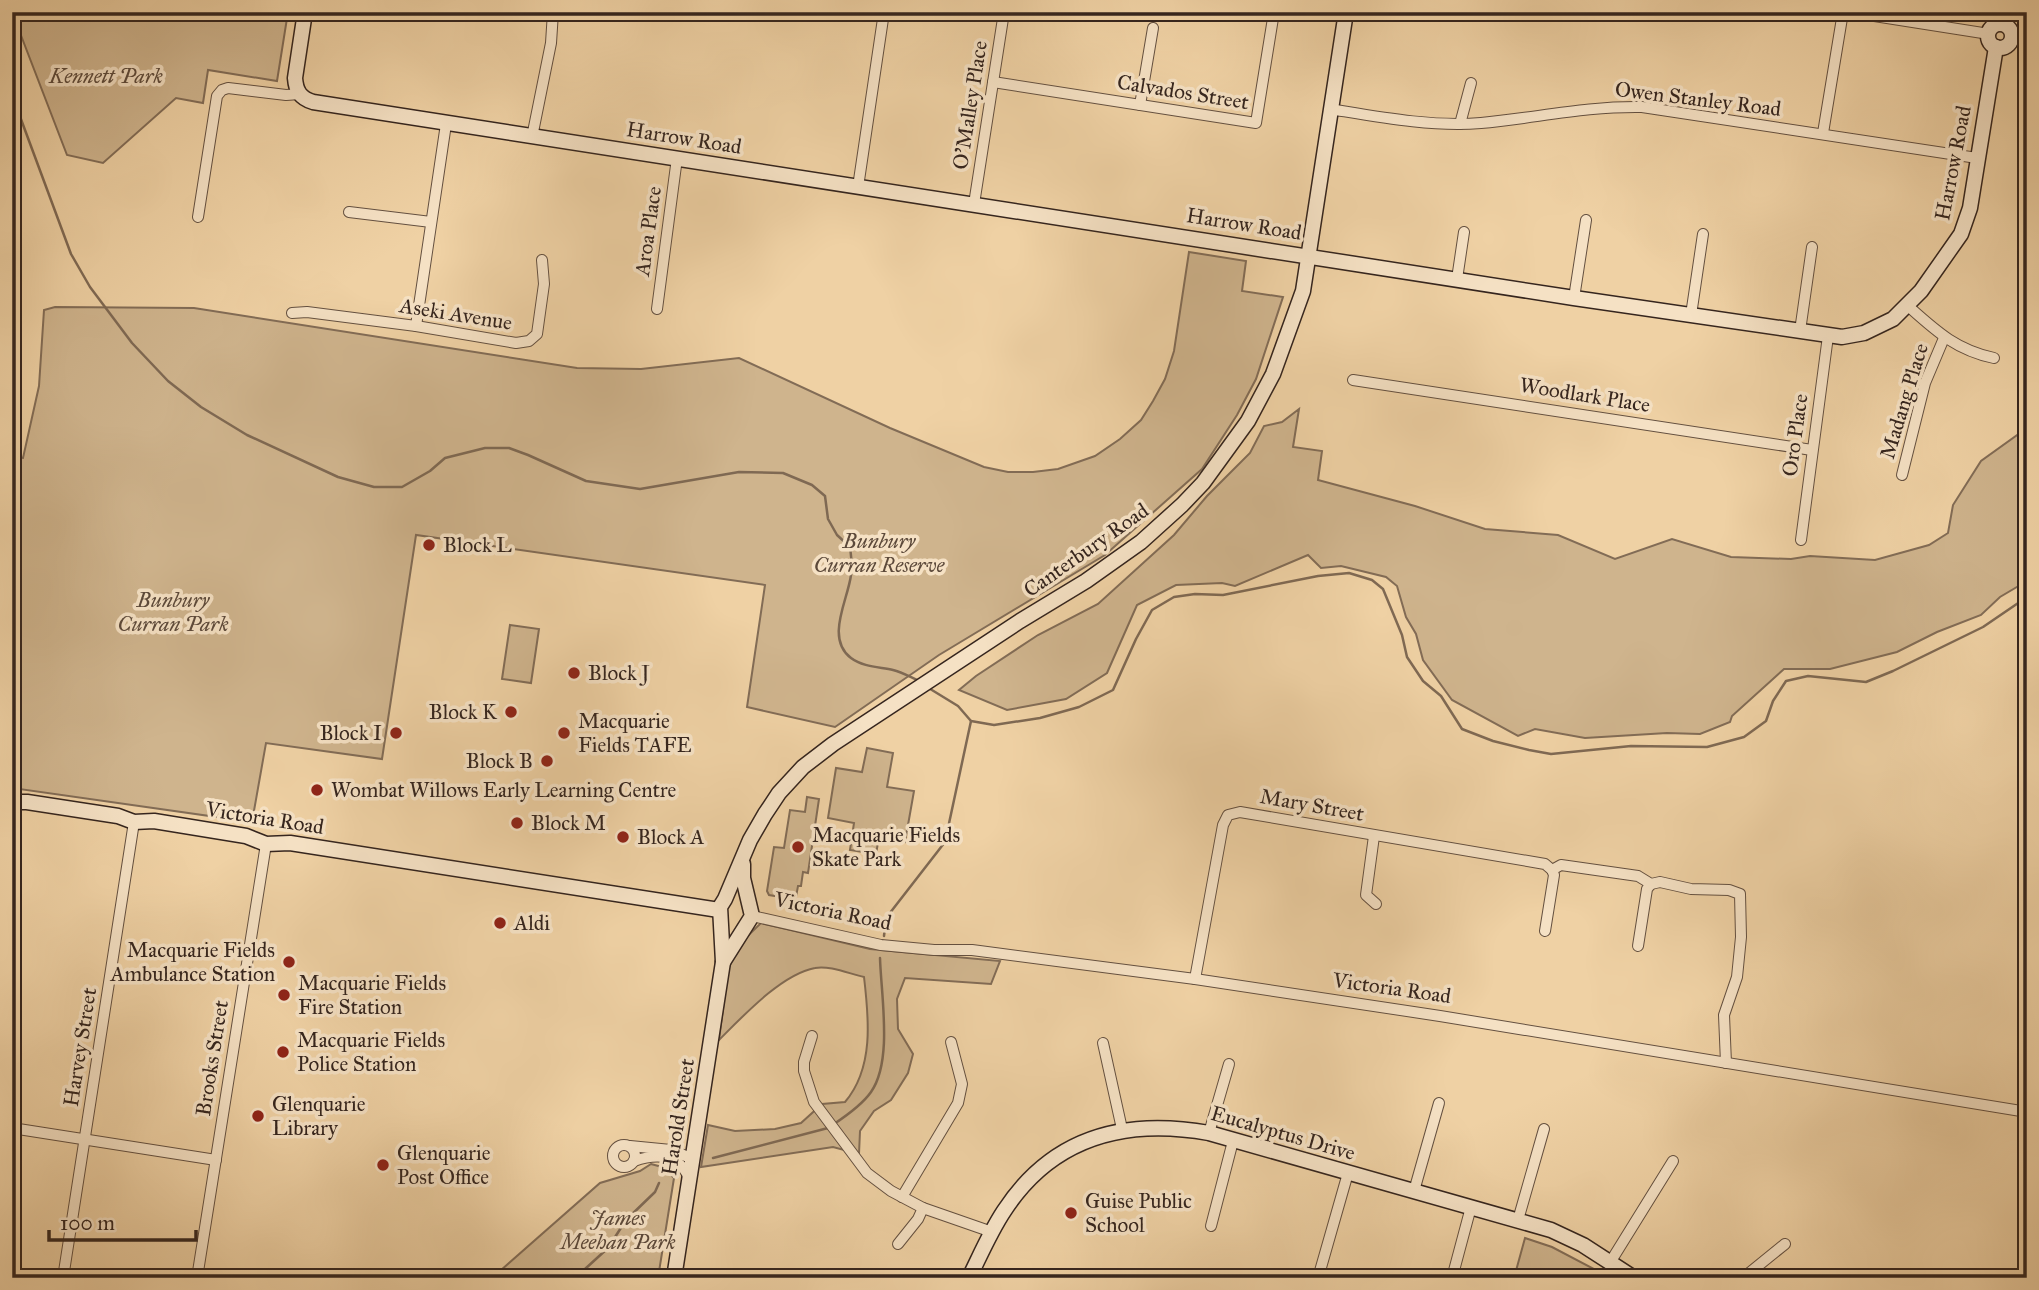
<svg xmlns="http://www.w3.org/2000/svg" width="2039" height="1290" viewBox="0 0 2039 1290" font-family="'IM FELL Great Primer',serif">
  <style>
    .green { fill: #cfb48d; stroke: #826c56; stroke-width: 2 }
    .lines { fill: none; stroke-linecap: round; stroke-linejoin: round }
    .stream { stroke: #7f6953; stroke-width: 2.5 }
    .street-casing { stroke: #645040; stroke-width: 12 }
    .secondary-casing { stroke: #35251e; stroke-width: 17 }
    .street { stroke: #f5e1c4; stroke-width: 10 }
    .secondary { stroke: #f5e1c4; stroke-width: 14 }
    .poi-dot { fill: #8f2418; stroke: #f5e1c4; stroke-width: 2.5 }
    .labels { text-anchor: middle; stroke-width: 7; stroke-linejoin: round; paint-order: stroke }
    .park-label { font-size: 21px; font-style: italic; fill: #5c493a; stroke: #f5e1c4 }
    .street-label { font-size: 21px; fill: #35251e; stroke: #f5e1c4 }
    .poi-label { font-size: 21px; fill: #35251e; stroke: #f5e1c4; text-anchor: start }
  </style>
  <rect width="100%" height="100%" fill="#efd1a4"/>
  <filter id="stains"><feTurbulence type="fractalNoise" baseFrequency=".00286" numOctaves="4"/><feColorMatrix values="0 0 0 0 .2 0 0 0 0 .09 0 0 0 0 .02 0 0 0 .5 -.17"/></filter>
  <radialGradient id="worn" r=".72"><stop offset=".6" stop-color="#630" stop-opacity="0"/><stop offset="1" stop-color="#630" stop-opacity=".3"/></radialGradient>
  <g class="green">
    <path d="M12,12H288L277,81L208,70L203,103L176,98L103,163L67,155Z"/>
    <path d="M1189,252L1246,261L1242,291L1283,297L1256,379L1237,415L1202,469L1105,555L939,655L835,727L747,707L765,585L416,535L382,759L266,743L252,822L12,788V457L23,458L39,386L44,310L55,307L194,308L577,368L641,369L739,358L890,428L984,467L1008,472H1033L1058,469L1095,456L1120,439L1141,420L1153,401L1165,379L1174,351Z"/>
    <path d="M1299,409L1293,447L1322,451L1318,480L1415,506L1485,529L1558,535L1615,559L1672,539L1731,557L1791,559L1810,556L1875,560L1929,545L1948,533L1953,505L1981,461L2027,428V581L2000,597L1981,615L1937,632L1897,652L1830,669H1784L1732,716L1730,722L1700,734L1667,733L1585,738L1535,729L1518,736L1452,700L1423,660L1416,634L1406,617L1397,586L1386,577L1341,566L1321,568L1308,555L1235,586L1222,583L1176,585L1137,605L1107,673L1066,699L1007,710L959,690L976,676L1038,635L1098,604L1174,535L1207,496L1250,453L1264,426L1282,422Z"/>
    <path d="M510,625L539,629L531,683L502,679Z"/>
    <path d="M867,748L893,753L887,787L914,791L905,842L879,837L876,854L850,850L854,823L828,818L836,768L862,772Z"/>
    <path d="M807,797L819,799L808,873L803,872L801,886H798L796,897L793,899L769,895L767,891L774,847L784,848L790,810L805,812Z"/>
    <path d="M761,923L870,949L1000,961L991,984L905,978L897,999L898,1029L913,1054L908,1073L891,1100L874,1111L860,1131L859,1154L833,1147L701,1167L708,1125L735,1131L775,1129L801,1123L822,1104L845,1102C874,1068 869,1019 864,977C850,974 829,965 815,968C782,974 743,1016 719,1040L730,953Z"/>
    <path d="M651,1164L662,1167L674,1178L658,1278H492L600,1183L640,1171Z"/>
    <path d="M1525,1238L1552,1247L1611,1278H1514Z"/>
  </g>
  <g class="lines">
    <g class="stream">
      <path d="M12,95L71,254L90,287L132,343L168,381L201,407L247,435L338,477L374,487H402L430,471L445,458L485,448H509L528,455L586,481L640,489L739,472L783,473L812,485L825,496L828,519L837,535L850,547C851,556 853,566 851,575C848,600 825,638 851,658C863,667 880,667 893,670C902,672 910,677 919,681"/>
      <path d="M927,687L958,706L971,721L994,725L1040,718L1079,707L1113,690L1136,639L1152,610L1174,597L1195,594L1223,595L1318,576L1349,573L1372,580L1383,589L1402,635L1407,657L1423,681L1441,696L1462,729L1493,741L1529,750L1551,754L1631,746L1707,747L1744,737L1766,721L1773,701L1786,681L1808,676L1866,682L1893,671L1983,627L2027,597"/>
      <path d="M884,936L886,918L945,842L971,721"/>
      <path d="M834,1124C846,1116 862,1105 871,1092C893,1061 881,995 880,958"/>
      <path d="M713,1158L828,1128"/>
      <path d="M571,1278L585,1269L608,1248L626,1220L655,1192L659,1183"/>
    </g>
    <defs>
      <g id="street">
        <path d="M1849,12L1989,34"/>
        <path d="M2012,37L2027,40"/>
        <path d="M993,82L1256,123L1274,12"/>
        <path d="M1140,105L1153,28"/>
        <path d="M1330,109C1379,117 1431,127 1481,123C1536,118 1586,106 1642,107L1977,158"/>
        <path d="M1460,124L1471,83"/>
        <path d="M1823,133L1843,12"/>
        <path d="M532,137L551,43L553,12"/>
        <path d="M858,187L884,12"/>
        <path d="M974,204L1004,12"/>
        <path d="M349,212L431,222"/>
        <path d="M198,217L217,96L222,90L228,88L286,95L300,94"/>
        <path d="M1457,279L1464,232"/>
        <path d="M1574,298L1586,220"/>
        <path d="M1908,306C1936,331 1956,350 1994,358"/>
        <path d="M657,309L677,158"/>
        <path d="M292,313L307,312L416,326L516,343L529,341L537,334L544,284L542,260"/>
        <path d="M1691,315L1703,234"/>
        <path d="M416,326L446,124"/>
        <path d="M1800,331L1812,247"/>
        <path d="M1353,380L1812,450"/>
        <path d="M1902,475L1925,383L1944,338"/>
        <path d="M1801,540L1828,336"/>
        <path d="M1374,836L1366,895L1376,904"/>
        <path d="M1552,870L1561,865L1638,876L1651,884L1660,882L1691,889L1729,890L1740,894L1741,937L1737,977L1724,1015L1726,1063"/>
        <path d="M752,916L881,945L934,950H972L1195,979L1440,1016L2027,1112"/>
        <path d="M1638,946L1647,889L1651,884"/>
        <path d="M1195,979L1223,825L1228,815L1240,812L1545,864L1552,870L1554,875L1545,931"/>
        <path d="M812,1036L804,1062V1071L814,1102L867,1173L891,1191L923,1208L992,1232"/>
        <path d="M1103,1043L1122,1129"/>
        <path d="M12,1128L216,1160"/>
        <path d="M1209,1133L1229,1064"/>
        <circle cx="624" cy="1156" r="11"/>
        <path d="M630,1146L671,1150L693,1159"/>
        <path d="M634,1161C657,1153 679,1154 689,1178"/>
        <path d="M1414,1191L1439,1103"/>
        <path d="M902,1197L958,1103L962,1084L951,1042"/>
        <path d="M1518,1220L1544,1129"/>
        <path d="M1211,1226L1233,1141"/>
        <path d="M898,1244L918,1219L923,1208"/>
        <path d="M1611,1261L1673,1161"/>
        <path d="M63,1278L134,822"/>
        <path d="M197,1278L266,844"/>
        <path d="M1318,1278L1348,1173"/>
        <path d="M1452,1278L1471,1207"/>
        <path d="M1743,1278L1785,1244"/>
      </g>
      <g id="secondary">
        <path d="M305,12L295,78C296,91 300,98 313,102L1574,298L1842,337L1864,333L1893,319L1921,291L1961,234L1970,208L1996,47"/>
        <circle cx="2000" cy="36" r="12"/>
        <path d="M12,802H27L118,816L134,822L154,821L246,836L266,844L290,843L719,910"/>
        <path d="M723,962L752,916L743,878V864"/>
        <path d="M674,1278L723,962L720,907L725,899L750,840L765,814L779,793L803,767L833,744L1020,621L1086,581L1141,542L1182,505L1203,483L1248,421L1273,374L1303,291L1346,12"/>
        <path d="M969,1278C980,1256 990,1232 1004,1211C1052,1137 1125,1118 1209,1133L1551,1230L1583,1245L1634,1278"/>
      </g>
    </defs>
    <use href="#street" class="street-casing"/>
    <use href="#secondary" class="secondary-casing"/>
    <use href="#street" class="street"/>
    <use href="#secondary" class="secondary"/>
  </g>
  <g class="poi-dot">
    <circle cx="429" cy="545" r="7"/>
    <circle cx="574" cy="673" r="7"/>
    <circle cx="511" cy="712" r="7"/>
    <circle cx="396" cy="733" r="7"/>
    <circle cx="564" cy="733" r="7"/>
    <circle cx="547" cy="761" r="7"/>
    <circle cx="317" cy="790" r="7"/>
    <circle cx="517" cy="823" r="7"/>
    <circle cx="623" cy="837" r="7"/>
    <circle cx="798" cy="847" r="7"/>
    <circle cx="500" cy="923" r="7"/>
    <circle cx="289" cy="962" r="7"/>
    <circle cx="284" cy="995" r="7"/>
    <circle cx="283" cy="1052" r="7"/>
    <circle cx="258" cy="1116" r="7"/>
    <circle cx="383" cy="1165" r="7"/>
    <circle cx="1071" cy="1213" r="7"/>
  </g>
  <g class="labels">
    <g class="park-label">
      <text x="106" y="83">Kennett Park</text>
      <text x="879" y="548">Bunbury<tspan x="879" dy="24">Curran Reserve</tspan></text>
      <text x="173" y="607">Bunbury<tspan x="173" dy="24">Curran Park</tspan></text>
      <text x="618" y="1225">James<tspan x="618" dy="24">Meehan Park</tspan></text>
    </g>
    <g class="street-label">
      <text transform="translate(1183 92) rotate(9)" y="7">Calvados Street</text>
      <text transform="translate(1698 99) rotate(7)" y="7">Owen Stanley Road</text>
      <text transform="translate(970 105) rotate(-81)" y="7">O'Malley Place</text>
      <text transform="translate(684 138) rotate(9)" y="7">Harrow Road</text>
      <text transform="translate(1953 163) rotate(-79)" y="7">Harrow Road</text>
      <text transform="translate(1244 224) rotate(9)" y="7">Harrow Road</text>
      <text transform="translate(648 231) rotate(-82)" y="7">Aroa Place</text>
      <text transform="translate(456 314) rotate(9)" y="7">Aseki Avenue</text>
      <text transform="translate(1585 395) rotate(9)" y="7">Woodlark Place</text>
      <text transform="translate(1904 401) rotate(-73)" y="7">Madang Place</text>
      <text transform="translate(1795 435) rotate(-82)" y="7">Oro Place</text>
      <text transform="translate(1086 550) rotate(-35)" y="7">Canterbury Road</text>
      <text transform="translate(1312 805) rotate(10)" y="7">Mary Street</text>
      <text transform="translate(265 818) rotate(9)" y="7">Victoria Road</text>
      <text transform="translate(833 911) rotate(12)" y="7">Victoria Road</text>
      <text transform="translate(1392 988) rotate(8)" y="7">Victoria Road</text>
      <text transform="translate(80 1047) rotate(-81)" y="7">Harvey Street</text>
      <text transform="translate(212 1058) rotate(-81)" y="7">Brooks Street</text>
      <text transform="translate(678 1117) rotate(-81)" y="7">Harold Street</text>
      <text transform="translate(1283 1133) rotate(16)" y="7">Eucalyptus Drive</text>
    </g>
    <g class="poi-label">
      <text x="443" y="552">Block L</text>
      <text x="588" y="680">Block J</text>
      <text x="497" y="719" text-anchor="end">Block K</text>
      <text x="578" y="728">Macquarie<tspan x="578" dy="24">Fields TAFE</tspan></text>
      <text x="382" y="740" text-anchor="end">Block I</text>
      <text x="533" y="768" text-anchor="end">Block B</text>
      <text x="331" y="797">Wombat Willows Early Learning Centre</text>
      <text x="531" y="830">Block M</text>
      <text x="812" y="842">Macquarie Fields<tspan x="812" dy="24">Skate Park</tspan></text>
      <text x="637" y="844">Block A</text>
      <text x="514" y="930">Aldi</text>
      <text x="275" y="957" text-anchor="end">Macquarie Fields<tspan x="275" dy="24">Ambulance Station</tspan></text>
      <text x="298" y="990">Macquarie Fields<tspan x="298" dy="24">Fire Station</tspan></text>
      <text x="297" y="1047">Macquarie Fields<tspan x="297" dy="24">Police Station</tspan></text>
      <text x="272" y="1111">Glenquarie<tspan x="272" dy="24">Library</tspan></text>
      <text x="397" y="1160">Glenquarie<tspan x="397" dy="24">Post Office</tspan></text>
      <text x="1085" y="1208">Guise Public<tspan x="1085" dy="24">School</tspan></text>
    </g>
  </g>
  <rect width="2039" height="1290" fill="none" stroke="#efd1a4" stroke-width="42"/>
  <rect x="14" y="14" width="2011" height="1262" fill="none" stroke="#35251e" stroke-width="3.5"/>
  <rect x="21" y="21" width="1997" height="1248" fill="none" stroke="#35251e" stroke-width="2"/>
  <path d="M49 1230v10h147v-10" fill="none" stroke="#35251e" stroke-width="3.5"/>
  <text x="60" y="1230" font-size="21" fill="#35251e" stroke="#f5e1c4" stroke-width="5" paint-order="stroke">100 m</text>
  <rect width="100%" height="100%" filter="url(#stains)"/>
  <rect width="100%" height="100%" fill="url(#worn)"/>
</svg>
